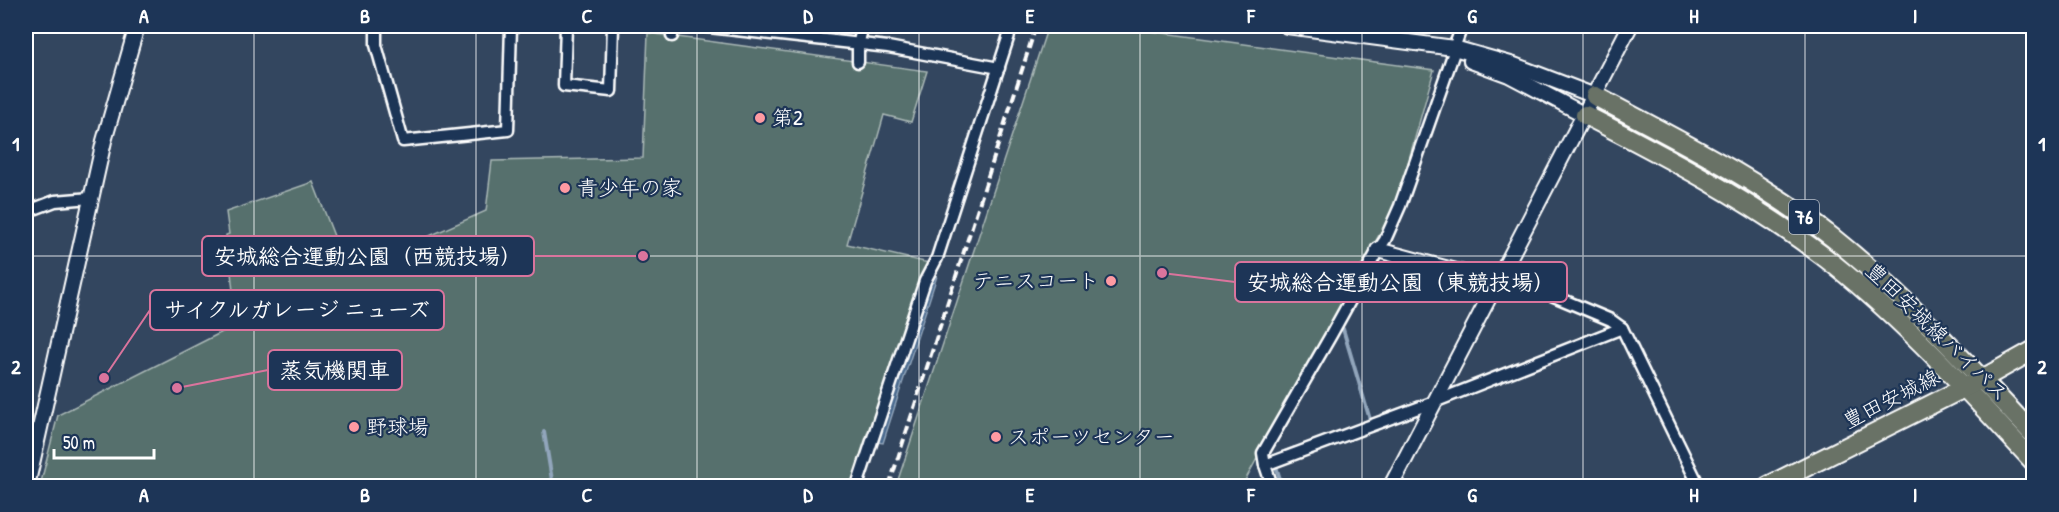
<svg xmlns="http://www.w3.org/2000/svg" width="2059" height="512" viewBox="0 0 2059 512" font-family="'Patrick Hand','Klee One',sans-serif">
  <style>
    .green { fill: #56706d; stroke: #aab8b6; stroke-width: 1.5 }
    .water { fill: #48698e; stroke: #91a5bb; stroke-width: 1.5 }
    .lines { fill: none; stroke-linecap: round; stroke-linejoin: round }
    .stream { stroke: #91a5bb; stroke-width: 4 }
    .minor-casing { stroke: #fff; stroke-width: 15 }
    .tertiary-casing { stroke: #fff; stroke-width: 18 }
    .primary-casing { stroke: #fff; stroke-width: 22 }
    .minor { stroke: #1d3557; stroke-width: 10 }
    .tertiary { stroke: #1d3557; stroke-width: 14 }
    .primary { stroke: #697266; stroke-width: 18 }
    .rail { stroke: #fff; stroke-width: 4; stroke-dasharray: 9 4.5; stroke-linecap: butt }
    .grid { fill: none; stroke: #fff; stroke-width: 1.5; stroke-opacity: 0.55 }
    .poi-dot { fill: #ff9aa2; stroke: #1d3557; stroke-width: 2 }
    .labels { text-anchor: middle; stroke-width: 4.5; stroke-linejoin: round; paint-order: stroke }
    .shield { fill: #1d3557; stroke: #bbc2cd; stroke-width: 1.5 }
    .shield-label { font-size: 20px; font-weight: bold; fill: #fff }
    .poi-label { font-size: 21px; fill: #fff; stroke: #1d3557; text-anchor: start }
    .street-label { font-size: 21px; fill: #fff; stroke: #1d3557 }
    .leader { fill: none; stroke: #da749d; stroke-width: 2 }
    .callout-dot { fill: #da749d; stroke: #1d3557; stroke-width: 2 }
    .callout { fill: #1d3557; stroke: #da749d; stroke-width: 2 }
    .callout-label { font-size: 22px; text-anchor: middle; font-weight: bold; fill: #fff }
    .neatline { fill: none; stroke: #fff; stroke-width: 2 }
    .grid-label { font-size: 20px; text-anchor: middle; font-weight: bold; fill: #fff }
  </style>
  <rect width="100%" height="100%" fill="#33465f"/>
  <filter id="ink" filterUnits="userSpaceOnUse"><feTurbulence type="fractalNoise" baseFrequency=".0167" numOctaves="2"/><feDisplacementMap in="SourceGraphic" scale="12" xChannelSelector="R" yChannelSelector="G"/><feConvolveMatrix kernelMatrix="1 2 1 2 8 2 1 2 1" color-interpolation-filters="sRGB"/></filter>
  <g filter="url(#ink)">
    <g class="green">
      <path d="M1048,26H1112L1434,70L1397,202L1242,486H896Z"/>
      <path d="M648,33L927,71L911,122L884,115L847,244L929,263L854,486H40L58,415L232,327L230,321L235,313L233,291L230,263L225,256L226,235L229,234L226,212L313,182L348,272L486,211L492,161L643,158Z"/>
    </g>
    <path class="water" d="M932,274L937,276L883,443L877,442Z"/>
    <g class="lines">
      <g class="stream">
        <path d="M1343,329L1371,423"/>
        <path d="M544,432L553,486"/>
        <path d="M1282,486L1273,456L1295,448"/>
      </g>
      <defs>
        <g id="minor">
          <path d="M376,26V45L403,141L508,130L511,26"/>
          <path d="M566,26L564,86L611,91L613,26"/>
          <path d="M700,26L888,47L999,68"/>
          <path d="M672,36V26"/>
          <path d="M1454,48L1462,26"/>
          <path d="M858,62V45L863,26"/>
          <path d="M26,212L55,201L91,198"/>
          <path d="M1501,274L1611,320L1622,328L1699,486"/>
          <path d="M1265,465L1434,402L1622,328"/>
          <path d="M857,486L925,281L937,258L1012,26"/>
          <path d="M1272,486L1265,465L1263,453L1331,335L1378,250L1385,240L1400,206L1453,55"/>
        </g>
        <g id="tertiary">
          <path d="M1287,26L1454,48L1514,65L1595,96"/>
          <path d="M1471,61L1509,75L1585,115"/>
          <path d="M1378,250L1497,282"/>
          <path d="M27,486L104,141L137,26"/>
          <path d="M1391,486L1630,26"/>
        </g>
        <g id="primary">
          <path d="M1595,96C1676,139 1760,180 1833,238C1906,296 1969,366 2034,435"/>
          <path d="M1585,115C1667,157 1749,200 1823,256C1901,316 1967,390 2034,462"/>
          <path d="M1768,486L1982,379L2034,350"/>
        </g>
      </defs>
      <use href="#minor" class="minor-casing"/>
      <use href="#tertiary" class="tertiary-casing"/>
      <use href="#primary" class="primary-casing"/>
      <use href="#minor" class="minor"/>
      <use href="#tertiary" class="tertiary"/>
      <use href="#primary" class="primary"/>
      <path class="rail" d="M889,486L1036,26"/>
    </g>
  </g>
  <path class="grid" d="M254,26V486M476,26V486M697,26V486M919,26V486M1140,26V486M1362,26V486M1583,26V486M1805,26V486M26,256H2034"/>
  <g class="poi-dot">
    <circle cx="760" cy="118" r="6"/>
    <circle cx="565" cy="188" r="6"/>
    <circle cx="1111" cy="281" r="6"/>
    <circle cx="354" cy="427" r="6"/>
    <circle cx="996" cy="437" r="6"/>
  </g>
  <g class="labels">
    <rect class="shield" x="1789" y="200" width="30" height="34" rx="4.5"/>
    <g class="shield-label">
      <text x="1804" y="224">76</text>
    </g>
    <g class="poi-label">
      <text x="772" y="125">第2</text>
      <text x="577" y="195">青少年の家</text>
      <text x="1099" y="288" text-anchor="end">テニスコート</text>
      <text x="366" y="434">野球場</text>
      <text x="1008" y="444">スポーツセンター</text>
    </g>
    <g class="street-label">
      <text transform="translate(1937 332) rotate(44)" y="7">豊田安城線バイパス</text>
      <text transform="translate(1891 399) rotate(-27)" y="7">豊田安城線</text>
    </g>
  </g>
  <path class="leader" d="M643 256L534 256M1162 273L1235 282M104 378L150 310M177 388L268 370"/>
  <g class="callout-dot">
    <circle cx="643" cy="256" r="6"/>
    <circle cx="1162" cy="273" r="6"/>
    <circle cx="104" cy="378" r="6"/>
    <circle cx="177" cy="388" r="6"/>
  </g>
  <g class="callout">
    <rect x="202" y="236" width="332" height="40" rx="6"/>
    <rect x="1235" y="262" width="332" height="40" rx="6"/>
    <rect x="150" y="290" width="294" height="40" rx="6"/>
    <rect x="268" y="350" width="134" height="40" rx="6"/>
  </g>
  <g class="callout-label">
    <text x="368" y="264">安城総合運動公園（西競技場）</text>
    <text x="1401" y="290">安城総合運動公園（東競技場）</text>
    <text x="297" y="317">サイクルガレージ ニューズ</text>
    <text x="335" y="378">蒸気機関車</text>
  </g>
  <rect width="2059" height="512" fill="none" stroke="#1d3557" stroke-width="66"/>
  <path d="M54 449v9h100v-9" fill="none" stroke="#ffffff" stroke-width="3"/>
  <text x="63" y="449" font-size="18" fill="#ffffff" stroke="#1d3557" stroke-width="4.5" paint-order="stroke">50 m</text>
  <rect x="33" y="33" width="1993" height="446" class="neatline"/>
  <g class="grid-label">
    <text x="144" y="23">A</text>
    <text x="365" y="23">B</text>
    <text x="587" y="23">C</text>
    <text x="808" y="23">D</text>
    <text x="1030" y="23">E</text>
    <text x="1251" y="23">F</text>
    <text x="1472" y="23">G</text>
    <text x="1694" y="23">H</text>
    <text x="1915" y="23">I</text>
    <text x="16" y="151">1</text>
    <text x="2042" y="151">1</text>
    <text x="16" y="374">2</text>
    <text x="2042" y="374">2</text>
    <text x="144" y="502">A</text>
    <text x="365" y="502">B</text>
    <text x="587" y="502">C</text>
    <text x="808" y="502">D</text>
    <text x="1030" y="502">E</text>
    <text x="1251" y="502">F</text>
    <text x="1472" y="502">G</text>
    <text x="1694" y="502">H</text>
    <text x="1915" y="502">I</text>
  </g>
</svg>
